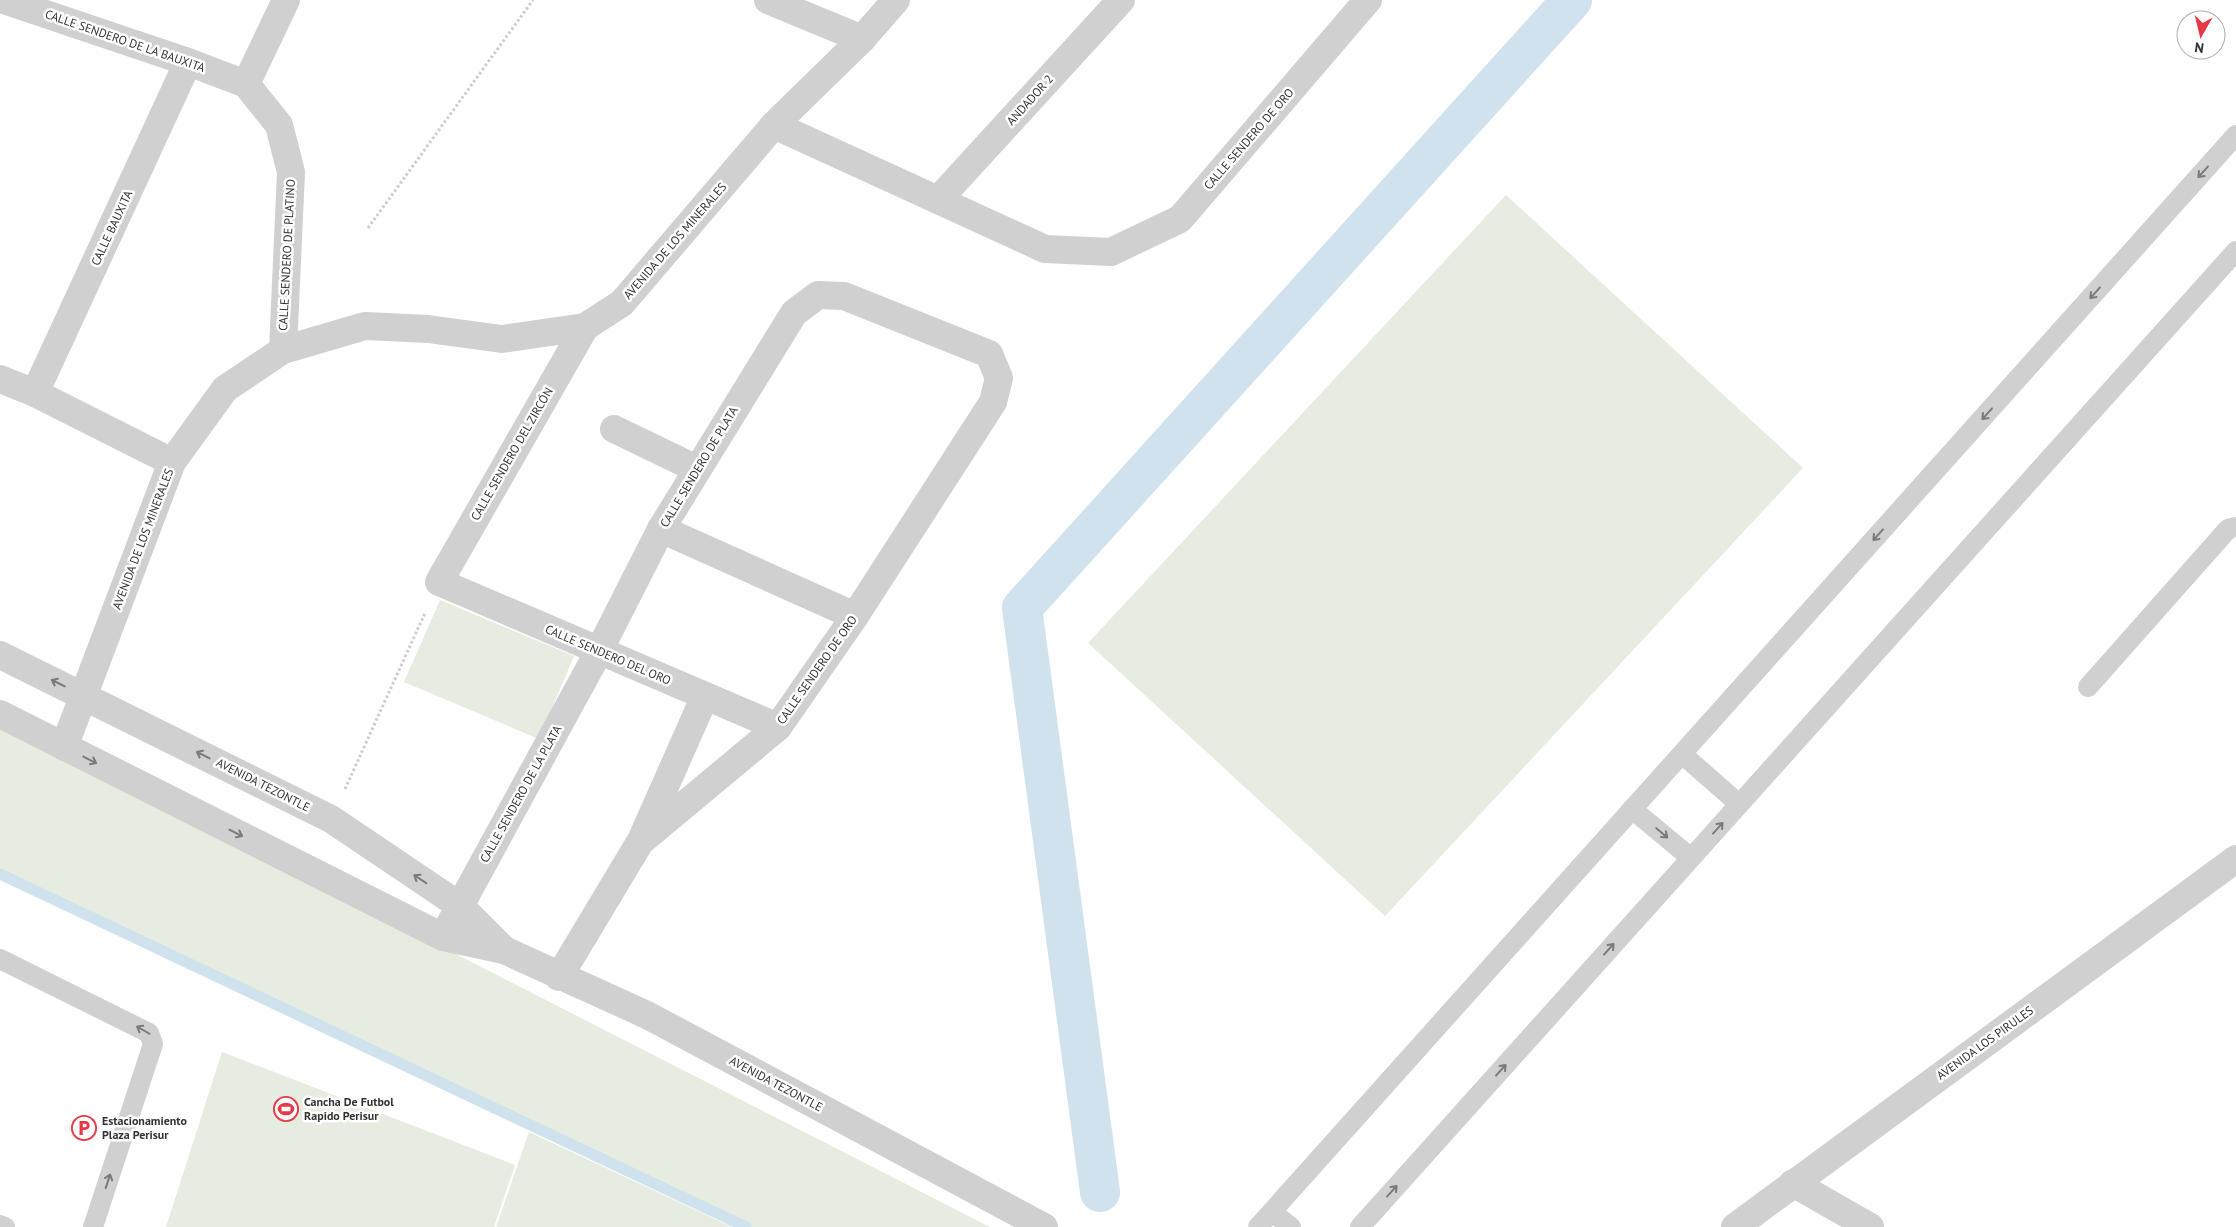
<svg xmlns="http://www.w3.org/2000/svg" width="2236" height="1227" viewBox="0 0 2236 1227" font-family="'PT Sans',sans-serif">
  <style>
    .green { fill: #e6ecdf }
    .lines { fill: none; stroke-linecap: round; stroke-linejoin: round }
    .stream { stroke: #cfe2ee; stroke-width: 11 }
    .canal { stroke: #cfe2ee; stroke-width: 40 }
    .path { stroke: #cdcdcd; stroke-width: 3; stroke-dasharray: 2.5 2.5; stroke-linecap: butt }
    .service { stroke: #d0d0d0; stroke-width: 20 }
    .minor { stroke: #d0d0d0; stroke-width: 28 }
    .tertiary { stroke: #d0d0d0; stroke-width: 28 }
    .oneway { stroke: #7a7a7a }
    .labels { text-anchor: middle; stroke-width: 5; stroke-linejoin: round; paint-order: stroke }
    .street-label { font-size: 12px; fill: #333; stroke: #fff }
    .poi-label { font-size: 12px; font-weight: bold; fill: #333; stroke: #fff; text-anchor: start }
  </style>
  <rect width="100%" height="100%" fill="#fff"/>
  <g class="green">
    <path d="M1506,195L1803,468L1385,916L1088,643Z"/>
    <path d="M440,600L574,656L539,739L404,682Z"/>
    <path d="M0,721L990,1227H745L0,875Z"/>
    <path d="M222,1052L515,1165L494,1227H166Z"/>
    <path d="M529,1132L732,1227H496Z"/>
  </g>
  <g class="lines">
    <path class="stream" d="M0,874L746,1227"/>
    <path class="canal" d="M1100,1192L1022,608L1572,0"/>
    <g class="path">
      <path d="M368,228L533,0"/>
      <path d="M345,789L425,613"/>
    </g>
    <g class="service">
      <path d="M2088,687L2228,529L2236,527"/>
      <path d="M1682,754L1739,804"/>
      <path d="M1632,809L1691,858"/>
      <path d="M0,959L149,1033L153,1044L151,1050L93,1227"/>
      <path d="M1272,1212L1291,1227"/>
      <path d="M0,1225L5,1227"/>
      <path d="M1258,1227L2236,135"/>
      <path d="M1360,1227L2236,251"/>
    </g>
    <g class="minor">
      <path d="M4,0L188,62L246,84L279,125L291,172L283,350"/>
      <path d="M768,0L862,39"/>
      <path d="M246,84L286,0"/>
      <path d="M774,125L1045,249L1111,252L1180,219L1368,0"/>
      <path d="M938,200L1121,0"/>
      <path d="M585,327L439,582L778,727"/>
      <path d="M0,379L35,393L172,462"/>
      <path d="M35,393L188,62"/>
      <path d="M614,429L697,469"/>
      <path d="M661,529L855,616"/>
      <path d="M64,747L172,462L225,389L283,350L365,326L428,329L502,339L585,327L622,303L774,125L862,39L896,0"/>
      <path d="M643,836L705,696"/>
      <path d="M443,937L599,651L661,529L794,313L818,295L844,296L989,354L999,378L993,402L855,616L778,727L640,842L559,977"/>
      <path d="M1793,1183L1870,1227"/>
    </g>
    <g class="tertiary">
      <path d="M0,655L331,819L460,906L504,950"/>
      <path d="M0,714L443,937L504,950L647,1015L1044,1227"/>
      <path d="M1735,1227L2236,859"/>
    </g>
  </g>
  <defs><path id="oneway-shaft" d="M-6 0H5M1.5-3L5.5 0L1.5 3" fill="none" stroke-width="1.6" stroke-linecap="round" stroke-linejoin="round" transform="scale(1.25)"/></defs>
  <g class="oneway">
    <use href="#oneway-shaft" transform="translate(2203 172) rotate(132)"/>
    <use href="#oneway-shaft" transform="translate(2095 293) rotate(132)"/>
    <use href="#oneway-shaft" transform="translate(1987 414) rotate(132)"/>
    <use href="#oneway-shaft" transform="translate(1878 535) rotate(132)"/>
    <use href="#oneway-shaft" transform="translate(58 683) rotate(-154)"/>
    <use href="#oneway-shaft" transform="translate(203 755) rotate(-153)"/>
    <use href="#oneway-shaft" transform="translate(90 760) rotate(27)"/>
    <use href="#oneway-shaft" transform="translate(1718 828) rotate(-48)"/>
    <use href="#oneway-shaft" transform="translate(236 833) rotate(27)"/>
    <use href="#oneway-shaft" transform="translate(1662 833) rotate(40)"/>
    <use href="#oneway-shaft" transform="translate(420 879) rotate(-146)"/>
    <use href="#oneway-shaft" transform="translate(1609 949) rotate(-48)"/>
    <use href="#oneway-shaft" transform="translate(143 1030) rotate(-150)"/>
    <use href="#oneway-shaft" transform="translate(1501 1070) rotate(-48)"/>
    <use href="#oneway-shaft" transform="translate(108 1181) rotate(-72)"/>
    <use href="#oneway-shaft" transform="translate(1392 1191) rotate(-48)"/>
  </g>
  <defs>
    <symbol id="stadium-ring" viewBox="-11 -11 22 22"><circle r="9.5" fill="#fff" stroke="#e63946" stroke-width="1.5"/><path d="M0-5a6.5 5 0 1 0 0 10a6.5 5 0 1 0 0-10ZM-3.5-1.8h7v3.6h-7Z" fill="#e63946"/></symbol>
    <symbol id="parking-ring" viewBox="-11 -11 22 22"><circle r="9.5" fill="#fff" stroke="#e63946" stroke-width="1.5"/><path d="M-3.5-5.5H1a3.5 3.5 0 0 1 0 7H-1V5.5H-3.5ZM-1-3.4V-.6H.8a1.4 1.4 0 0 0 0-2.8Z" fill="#e63946"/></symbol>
  </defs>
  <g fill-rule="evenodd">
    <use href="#stadium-ring" x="272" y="1095" width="28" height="28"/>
    <use href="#parking-ring" x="70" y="1114" width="28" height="28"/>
  </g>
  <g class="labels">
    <g class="street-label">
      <text transform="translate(125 41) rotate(19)" y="4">CALLE SENDERO DE LA BAUXITA</text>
      <text transform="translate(1030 100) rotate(-48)" y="4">ANDADOR 2</text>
      <text transform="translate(1249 139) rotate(-49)" y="4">CALLE SENDERO DE ORO</text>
      <text transform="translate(112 228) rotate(-65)" y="4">CALLE BAUXITA</text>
      <text transform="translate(675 241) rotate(-49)" y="4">AVENIDA DE LOS MINERALES</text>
      <text transform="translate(287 255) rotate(-87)" y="4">CALLE SENDERO DE PLATINO</text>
      <text transform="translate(512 454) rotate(-60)" y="4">CALLE SENDERO DEL ZIRCÓN</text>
      <text transform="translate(699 467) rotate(-59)" y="4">CALLE SENDERO DE PLATA</text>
      <text transform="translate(143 539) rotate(-69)" y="4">AVENIDA DE LOS MINERALES</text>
      <text transform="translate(608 655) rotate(23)" y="4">CALLE SENDERO DEL ORO</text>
      <text transform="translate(817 670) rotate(-55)" y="4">CALLE SENDERO DE ORO</text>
      <text transform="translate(263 785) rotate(27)" y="4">AVENIDA TEZONTLE</text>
      <text transform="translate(521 794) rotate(-61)" y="4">CALLE SENDERO DE LA PLATA</text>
      <text transform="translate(1985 1043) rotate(-36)" y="4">AVENIDA LOS PIRULES</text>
      <text transform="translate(776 1084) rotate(28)" y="4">AVENIDA TEZONTLE</text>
    </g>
    <g class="poi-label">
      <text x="304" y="1106">Cancha De Futbol<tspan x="304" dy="14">Rapido Perisur</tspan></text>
      <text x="102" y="1125">Estacionamiento<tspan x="102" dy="14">Plaza Perisur</tspan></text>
    </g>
  </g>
  <g transform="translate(2201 35) rotate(188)"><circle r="24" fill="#ffffff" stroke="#adadad"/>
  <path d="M0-4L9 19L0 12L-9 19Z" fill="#e63946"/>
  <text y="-8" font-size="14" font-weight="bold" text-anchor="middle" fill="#333333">N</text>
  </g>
</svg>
